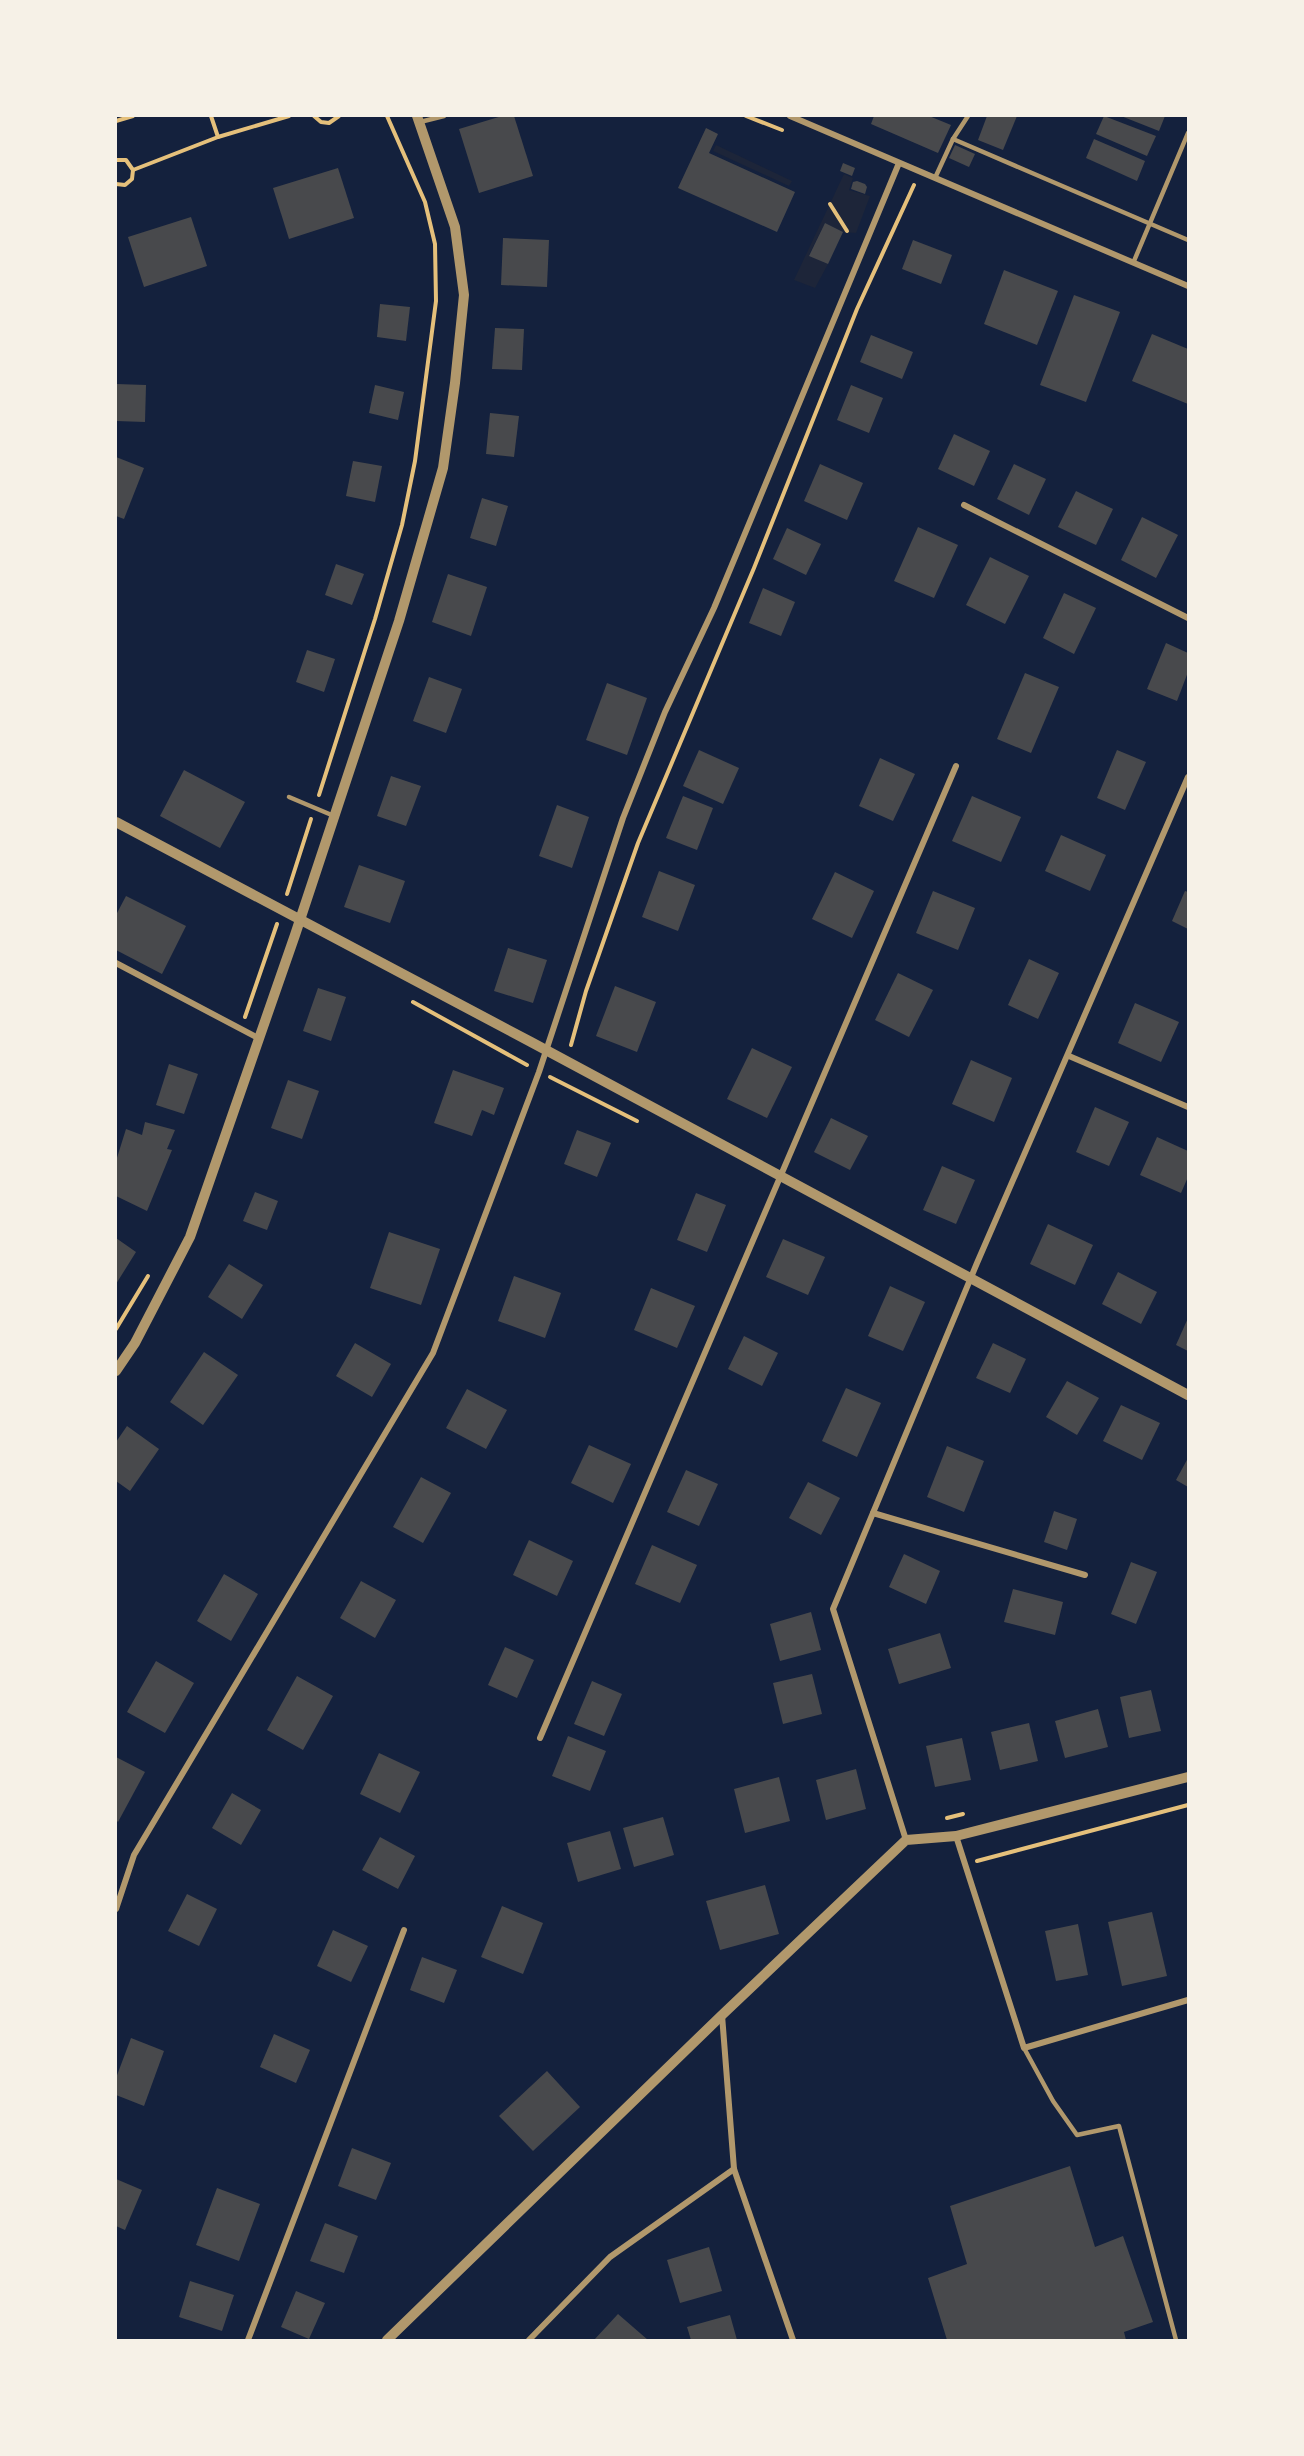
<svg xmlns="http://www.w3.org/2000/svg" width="1304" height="2456" viewBox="0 0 1304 2456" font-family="'DM Sans',sans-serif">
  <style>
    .green { fill: #1d2539 }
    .building { fill: #48494c }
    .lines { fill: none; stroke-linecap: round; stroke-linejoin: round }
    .path { stroke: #e5c07b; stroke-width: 4 }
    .service { stroke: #b1986c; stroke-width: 4.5 }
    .minor { stroke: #b1986c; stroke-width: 6 }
    .tertiary { stroke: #b1986c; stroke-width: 10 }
  </style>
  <rect width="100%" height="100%" fill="#14213d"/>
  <g class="green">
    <path d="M716,145L792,181L789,186L713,151Z"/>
    <path d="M844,174L853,178L849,190L870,196L856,233L843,232L825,223L809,255L828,264L815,288L794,280Z"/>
  </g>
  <g class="building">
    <path d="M502,116H514L533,176L479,193L459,129Z"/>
    <path d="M874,116H929L951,125L938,153L871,124Z"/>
    <path d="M987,116H1017L1003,150L978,140Z"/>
    <path d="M1104,116L1156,136L1147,156L1096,134Z"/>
    <path d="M1121,116H1165L1159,131Z"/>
    <path d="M706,128L718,134L709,153L795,192L777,232L678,188Z"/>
    <path d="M1094,139L1145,161L1137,181L1086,158Z"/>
    <path d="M955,145L975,154L969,167L949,158Z"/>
    <path d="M843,163L855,168L852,176L840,171Z"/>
    <path d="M338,168L354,218L289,239L273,188Z"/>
    <path d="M857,181L865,184L867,187L865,194L851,189L853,182Z"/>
    <path d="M191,217L207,266L144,287L128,237Z"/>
    <path d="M825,223L843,232L828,264L809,256Z"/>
    <path d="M503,238L549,240L547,287L501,285Z"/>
    <path d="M913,240L952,255L941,284L902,269Z"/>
    <path d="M1004,270L1058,291L1037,345L984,324Z"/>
    <path d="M1074,295L1120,312L1086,402L1040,385Z"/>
    <path d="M380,304L410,307L406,341L377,337Z"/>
    <path d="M495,328L524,329L522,370L492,369Z"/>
    <path d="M1152,334L1188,349V404L1132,381Z"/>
    <path d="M871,335L913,352L902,379L860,362Z"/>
    <path d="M116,384L146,385L145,422L116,421Z"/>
    <path d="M375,385L404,392L398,420L369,413Z"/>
    <path d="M851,385L883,398L869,433L837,420Z"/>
    <path d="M490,413L519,416L514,457L486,454Z"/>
    <path d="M954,434L990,451L974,486L938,469Z"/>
    <path d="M116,457L144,468L124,519L116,516Z"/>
    <path d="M353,461L382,466L375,502L346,496Z"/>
    <path d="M820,464L863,483L847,520L804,501Z"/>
    <path d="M1014,464L1046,479L1029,515L997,499Z"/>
    <path d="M1076,491L1113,509L1096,545L1058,527Z"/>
    <path d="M482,498L508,506L496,546L470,538Z"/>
    <path d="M1142,517L1178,535L1156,578L1121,560Z"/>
    <path d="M918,527L958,545L934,598L894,581Z"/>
    <path d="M787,528L821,544L806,575L773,559Z"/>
    <path d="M990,557L1029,576L1005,624L966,605Z"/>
    <path d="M336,564L364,574L352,605L325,595Z"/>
    <path d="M448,574L487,587L471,636L432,622Z"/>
    <path d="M763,588L795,602L781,636L749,623Z"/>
    <path d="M1064,593L1096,608L1074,654L1043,638Z"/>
    <path d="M1166,643L1188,653V672L1177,701L1147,689Z"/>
    <path d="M307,650L335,659L324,692L296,682Z"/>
    <path d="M1025,673L1059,687L1031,753L997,739Z"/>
    <path d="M429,677L462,689L446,733L413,721Z"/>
    <path d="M607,683L647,698L627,755L586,740Z"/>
    <path d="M699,750L739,768L723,804L683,786Z"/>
    <path d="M1117,750L1146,762L1125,810L1097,798Z"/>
    <path d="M880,758L915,774L893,821L859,806Z"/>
    <path d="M184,770L245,802L220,848L160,816Z"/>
    <path d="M391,776L421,786L406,826L377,816Z"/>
    <path d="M683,796L713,808L697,850L666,838Z"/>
    <path d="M972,796L1021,817L1001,862L952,841Z"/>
    <path d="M557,805L589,817L572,868L539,856Z"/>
    <path d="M1061,835L1106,855L1090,891L1045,871Z"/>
    <path d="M359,865L405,881L390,923L344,907Z"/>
    <path d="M659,871L695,885L678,931L642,917Z"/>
    <path d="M835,872L874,891L852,938L812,919Z"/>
    <path d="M933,891L975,908L958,950L916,933Z"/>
    <path d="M1185,891L1188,892V929L1172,921Z"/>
    <path d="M126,896L186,926L162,974L116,950V915Z"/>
    <path d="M508,948L547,960L533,1003L494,991Z"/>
    <path d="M1029,959L1059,973L1038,1019L1008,1005Z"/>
    <path d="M898,973L933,990L909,1037L875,1020Z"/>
    <path d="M615,986L656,1002L637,1052L596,1036Z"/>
    <path d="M318,988L346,997L331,1041L303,1031Z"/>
    <path d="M1135,1003L1179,1022L1161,1062L1118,1043Z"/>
    <path d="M752,1048L792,1067L767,1118L727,1099Z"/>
    <path d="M971,1060L1012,1078L994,1122L952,1104Z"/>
    <path d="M169,1064L198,1074L184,1114L156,1105Z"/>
    <path d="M453,1070L504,1088L494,1115L482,1110L472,1136L434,1123Z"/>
    <path d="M288,1080L319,1091L302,1139L271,1128Z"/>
    <path d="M1095,1107L1129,1122L1109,1166L1076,1152Z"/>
    <path d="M831,1118L868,1136L850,1170L814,1152Z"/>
    <path d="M145,1122L175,1130L167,1149L172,1150L147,1211L116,1196V1161L126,1129L142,1135Z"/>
    <path d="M577,1130L611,1143L597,1177L564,1164Z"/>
    <path d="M1157,1137L1188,1151V1177L1181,1193L1140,1175Z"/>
    <path d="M942,1166L975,1180L956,1224L923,1210Z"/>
    <path d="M255,1192L278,1201L267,1230L243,1221Z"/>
    <path d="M696,1193L726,1205L707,1252L677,1240Z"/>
    <path d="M1048,1224L1093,1245L1075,1285L1030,1264Z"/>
    <path d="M389,1232L440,1249L421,1305L370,1288Z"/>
    <path d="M116,1238L136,1252L116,1284Z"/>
    <path d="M783,1239L825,1257L808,1295L766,1277Z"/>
    <path d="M229,1264L263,1285L242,1319L208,1297Z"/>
    <path d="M1118,1272L1157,1292L1141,1324L1102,1304Z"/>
    <path d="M514,1276L561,1293L545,1338L498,1321Z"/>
    <path d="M890,1286L925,1302L903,1351L868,1336Z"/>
    <path d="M651,1288L695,1306L677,1348L634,1330Z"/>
    <path d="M1188,1318V1351L1176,1345Z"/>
    <path d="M744,1336L778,1353L762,1386L728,1369Z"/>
    <path d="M355,1343L391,1364L372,1397L336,1376Z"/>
    <path d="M993,1343L1026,1359L1010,1393L976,1378Z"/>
    <path d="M204,1352L238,1375L203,1425L170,1402Z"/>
    <path d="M1067,1381L1099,1398L1077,1435L1046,1417Z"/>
    <path d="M846,1388L881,1403L857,1457L822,1441Z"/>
    <path d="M467,1389L507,1410L486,1449L446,1428Z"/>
    <path d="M1121,1405L1160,1423L1142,1460L1103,1441Z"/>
    <path d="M127,1426L159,1449L130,1491L116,1481V1442Z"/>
    <path d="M589,1445L631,1464L613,1503L571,1483Z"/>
    <path d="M947,1446L984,1461L964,1512L927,1497Z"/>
    <path d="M1188,1458V1487L1176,1480Z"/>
    <path d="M686,1470L718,1484L699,1526L667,1512Z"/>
    <path d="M421,1477L451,1493L423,1543L393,1527Z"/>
    <path d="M808,1482L840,1498L821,1535L789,1518Z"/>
    <path d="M1054,1511L1077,1519L1067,1550L1044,1542Z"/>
    <path d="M529,1540L573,1561L557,1596L513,1575Z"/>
    <path d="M652,1545L697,1565L680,1603L635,1584Z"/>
    <path d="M904,1554L940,1571L926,1604L889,1587Z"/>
    <path d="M1131,1562L1157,1572L1136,1624L1111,1614Z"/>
    <path d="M224,1574L258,1594L231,1641L197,1621Z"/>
    <path d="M361,1581L396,1600L375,1638L340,1618Z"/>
    <path d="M1013,1589L1063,1602L1055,1635L1004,1622Z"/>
    <path d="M811,1612L821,1650L780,1661L770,1624Z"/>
    <path d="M940,1633L951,1668L899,1684L888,1649Z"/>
    <path d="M505,1647L534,1660L517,1698L488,1685Z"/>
    <path d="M156,1661L194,1683L165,1733L127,1712Z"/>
    <path d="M812,1674L822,1714L783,1724L773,1683Z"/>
    <path d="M297,1676L333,1696L303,1750L267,1730Z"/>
    <path d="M592,1681L622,1694L604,1736L574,1724Z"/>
    <path d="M1151,1690L1161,1731L1129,1738L1120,1697Z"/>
    <path d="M1098,1709L1108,1747L1065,1758L1055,1721Z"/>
    <path d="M1029,1723L1038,1761L1000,1770L991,1732Z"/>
    <path d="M568,1736L606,1751L590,1791L552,1776Z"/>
    <path d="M962,1738L971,1780L935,1787L926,1746Z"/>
    <path d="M379,1753L420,1772L400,1813L360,1794Z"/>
    <path d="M116,1757L145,1772L118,1822L116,1820Z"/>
    <path d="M856,1769L866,1809L826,1820L816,1780Z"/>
    <path d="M779,1777L790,1821L745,1833L734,1789Z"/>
    <path d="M232,1793L261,1810L241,1845L212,1828Z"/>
    <path d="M663,1817L674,1855L634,1867L623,1828Z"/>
    <path d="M610,1831L621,1869L578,1882L567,1843Z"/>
    <path d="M380,1837L415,1856L398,1889L362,1870Z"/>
    <path d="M765,1885L779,1934L720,1950L706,1901Z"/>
    <path d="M187,1894L217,1909L199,1946L168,1931Z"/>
    <path d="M502,1906L543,1923L523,1974L481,1957Z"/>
    <path d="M1152,1912L1167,1976L1122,1986L1108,1922Z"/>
    <path d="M1078,1924L1088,1975L1056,1981L1045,1931Z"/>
    <path d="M333,1930L368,1946L351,1982L317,1966Z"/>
    <path d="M422,1957L457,1970L444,2003L410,1990Z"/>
    <path d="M274,2034L310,2050L296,2083L260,2067Z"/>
    <path d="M131,2038L164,2051L144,2106L116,2095V2078Z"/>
    <path d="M547,2071L580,2107L533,2151L499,2116Z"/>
    <path d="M352,2148L391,2163L376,2200L338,2186Z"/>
    <path d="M1070,2166L1095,2247L1123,2236L1153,2322L1124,2332L1126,2340H947L928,2278L967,2264L950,2206Z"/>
    <path d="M116,2179L142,2190L125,2230L116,2226Z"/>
    <path d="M217,2188L260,2204L239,2261L196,2245Z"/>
    <path d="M325,2223L358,2236L344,2273L310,2261Z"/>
    <path d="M709,2247L722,2291L680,2303L667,2260Z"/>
    <path d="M190,2281L234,2295L222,2331L179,2317Z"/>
    <path d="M296,2291L325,2303L309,2339L281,2327Z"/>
    <path d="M618,2314L648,2340H594Z"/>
    <path d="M730,2315L737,2340H691L687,2327Z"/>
  </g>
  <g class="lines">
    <g class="path">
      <path d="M211,116L218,137"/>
      <path d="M314,116L321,122L329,123L339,116"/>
      <path d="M746,116L782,130"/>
      <path d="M116,121L133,116"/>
      <path d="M116,160H126L133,170L132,179L125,185L116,184"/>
      <path d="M133,170L218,137L289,116"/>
      <path d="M830,204L847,231"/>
      <path d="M319,795L375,619L402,525L415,461L436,301L435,244L425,202L387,116"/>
      <path d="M287,894L311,819"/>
      <path d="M413,1002L527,1065"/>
      <path d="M245,1017L277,924"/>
      <path d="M571,1045L586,991L638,843L754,568L857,309L914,185"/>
      <path d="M550,1077L637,1121"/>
      <path d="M116,1329L148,1276"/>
      <path d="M947,1818L963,1814"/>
      <path d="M977,1861L1188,1805"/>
    </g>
    <g class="service">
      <path d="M420,122L444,116"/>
      <path d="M953,139L1188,240"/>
      <path d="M935,178L953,139L968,116"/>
      <path d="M1134,261L1188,133"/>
      <path d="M289,797L334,816"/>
      <path d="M1024,2048L1053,2101L1077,2135L1119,2126L1176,2340"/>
    </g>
    <g class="minor">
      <path d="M790,116L1188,286"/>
      <path d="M964,505L1188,618"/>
      <path d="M116,963L258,1038"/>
      <path d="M1069,1056L1188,1107"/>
      <path d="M873,1513L1085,1575"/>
      <path d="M540,1738L956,766"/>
      <path d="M956,1836L1024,2048L1188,2000"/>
      <path d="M906,1840L833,1609L977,1263L1188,777"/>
      <path d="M116,1909L134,1855L433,1353L539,1072L623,818L665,712L714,608L899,163"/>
      <path d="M722,2015L734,2169L793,2340"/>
      <path d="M248,2340L404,1930"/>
      <path d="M529,2340L610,2257L734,2169"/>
    </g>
    <g class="tertiary">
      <path d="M116,822L531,1042L1188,1395"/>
      <path d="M116,1371L135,1343L190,1237L295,935L399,621L443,468L455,383L464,295L455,227L417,116"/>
      <path d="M387,2340L722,2015L906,1840L956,1836L1188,1777"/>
    </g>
  </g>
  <rect width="1304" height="2456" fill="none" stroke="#f6f1e7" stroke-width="234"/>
</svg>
